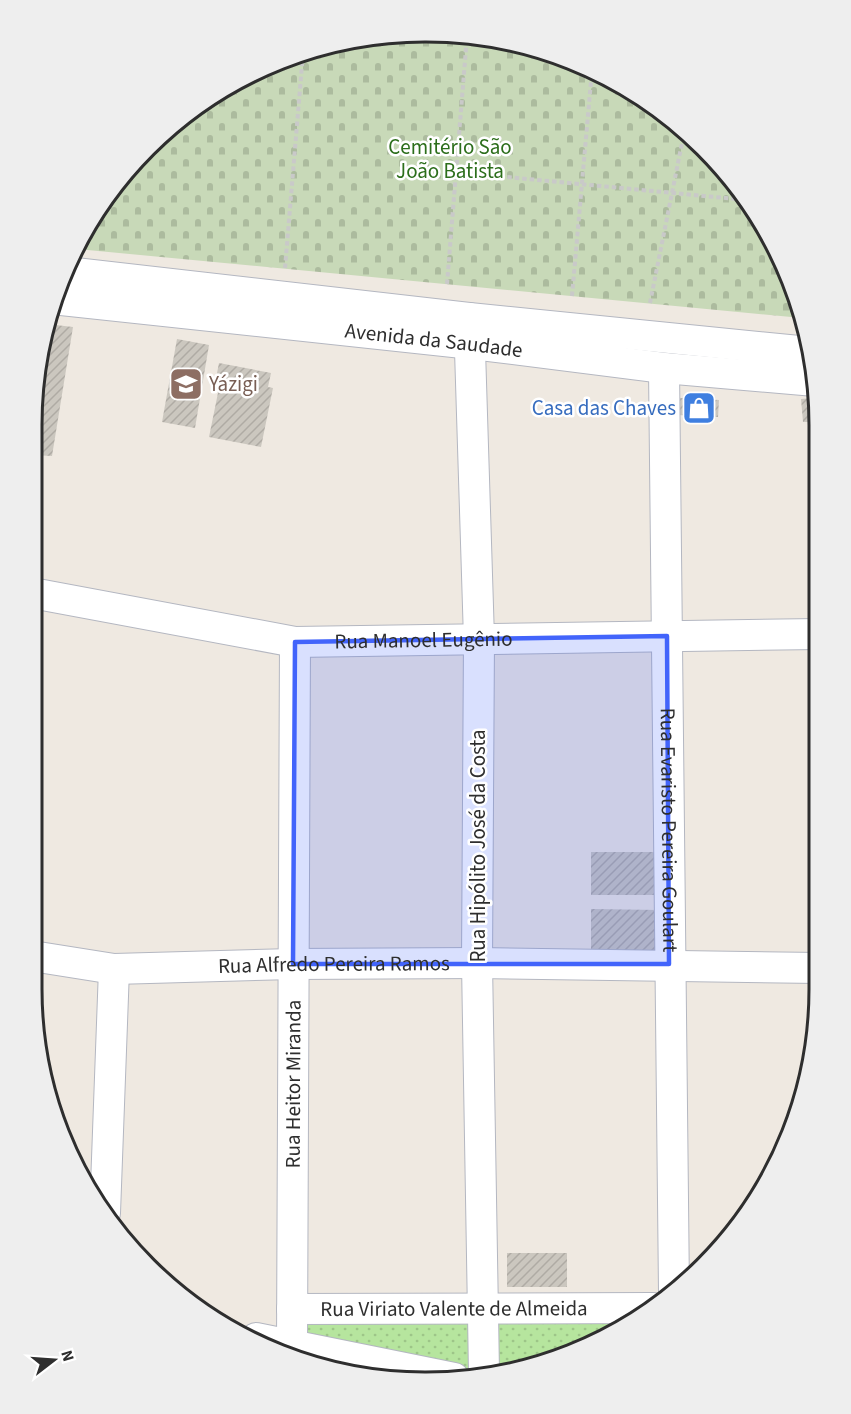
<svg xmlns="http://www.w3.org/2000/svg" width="851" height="1414" viewBox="0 0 851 1414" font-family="'Source Sans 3',sans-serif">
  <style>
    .cemetery { fill: url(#cemetery-stones) }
    .park { fill: url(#park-dots) }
    .building { fill: url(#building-hatch) }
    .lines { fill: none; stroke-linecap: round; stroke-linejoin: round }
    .minor-casing { stroke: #b4b7c1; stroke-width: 32 }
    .path { stroke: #c9c9c9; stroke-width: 4; stroke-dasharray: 4.5 3; stroke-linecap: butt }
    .minor { stroke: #fff; stroke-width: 30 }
    .marked { fill: #4264fb; fill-opacity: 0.2; stroke: #4264fb; stroke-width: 4.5; stroke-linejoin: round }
    .labels { text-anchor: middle; stroke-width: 5; stroke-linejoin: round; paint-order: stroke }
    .park-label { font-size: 21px; fill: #2c6e1b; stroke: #fff }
    .street-label { font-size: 21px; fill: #2e2e2e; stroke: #fff }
    .education-label { font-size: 21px; fill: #785e54; stroke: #fff; text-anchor: start }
    .shop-label { font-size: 21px; fill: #366cbe; stroke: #fff; text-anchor: end }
    .rim { fill: none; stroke: #2e2e2e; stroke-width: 3 }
  </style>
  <defs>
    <pattern id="cemetery-stones" width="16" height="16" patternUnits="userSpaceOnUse" patternTransform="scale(1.5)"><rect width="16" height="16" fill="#c8d9b8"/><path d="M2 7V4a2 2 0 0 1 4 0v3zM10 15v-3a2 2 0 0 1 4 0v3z" fill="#acbb9e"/></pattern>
    <pattern id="park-dots" width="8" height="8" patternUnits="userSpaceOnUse" patternTransform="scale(1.5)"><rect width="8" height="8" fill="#b6e59e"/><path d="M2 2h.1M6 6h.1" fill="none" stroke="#9dc588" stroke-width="1.8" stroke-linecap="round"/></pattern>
    <pattern id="building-hatch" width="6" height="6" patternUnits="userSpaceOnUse" patternTransform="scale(1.5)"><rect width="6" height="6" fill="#cbc7bf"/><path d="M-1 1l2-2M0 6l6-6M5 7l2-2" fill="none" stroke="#afaba4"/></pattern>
  </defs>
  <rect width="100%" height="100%" fill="#efe9e1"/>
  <path class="cemetery" d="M426,32C477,37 530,41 578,62C676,106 781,209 802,318L77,249L98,206L147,147L207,98L275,61L349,39Z"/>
  <g class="park">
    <path d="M639,1315L552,1362L493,1371L491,1318Z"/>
    <path d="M306,1318H468L471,1372L304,1343Z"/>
  </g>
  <g class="building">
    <path d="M47,324L73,327L52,456L32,455V399Z"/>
    <path d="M177,339L209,345L195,428L162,422Z"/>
    <path d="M219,363L271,373L268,387L273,388L261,447L209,437L220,383H215Z"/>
    <path d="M679,398L719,400L718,417L678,415Z"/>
    <path d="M812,398L818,399L819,415L811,416L812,422H803L801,399Z"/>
    <rect x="591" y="852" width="68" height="43"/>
    <path d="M591,909L659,910V953L591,952Z"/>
    <rect x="507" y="1253" width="60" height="34"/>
  </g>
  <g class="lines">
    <defs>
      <g id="minor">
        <path d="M66,272L469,318L809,352"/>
        <path id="s1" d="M52,299L472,344L664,368L815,381"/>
        <path d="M469,318L479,639L477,963L484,1373"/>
        <path id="s2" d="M664,368L674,1292"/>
        <path id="s3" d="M32,593L295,642L819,634"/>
        <path id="s4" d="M32,956L114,969L293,964L477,963L819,968"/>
        <path d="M105,1213L114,969"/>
        <path id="s5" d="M292,1309L653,1308"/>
        <path d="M256,1338L454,1378"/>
        <path id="s6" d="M292,1346L295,642"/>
      </g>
    </defs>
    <use href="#minor" class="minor-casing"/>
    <g class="path">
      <path d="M455,172L746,200"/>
      <path d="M285,268L303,53"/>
      <path d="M447,284L467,36"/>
      <path d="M572,296L592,70"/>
      <path d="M650,303L684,133"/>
    </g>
    <use href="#minor" class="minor"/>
  </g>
  <path class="marked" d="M667,636L669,964H293L295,642Z"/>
  <defs>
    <symbol id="school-square" viewBox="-11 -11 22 22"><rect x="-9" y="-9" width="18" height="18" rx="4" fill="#8d6e63" stroke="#fff"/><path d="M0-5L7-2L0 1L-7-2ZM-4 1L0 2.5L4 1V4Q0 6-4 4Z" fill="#fff"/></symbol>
    <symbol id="shop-square" viewBox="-11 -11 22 22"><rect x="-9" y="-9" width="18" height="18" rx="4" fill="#3f7fe0" stroke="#fff"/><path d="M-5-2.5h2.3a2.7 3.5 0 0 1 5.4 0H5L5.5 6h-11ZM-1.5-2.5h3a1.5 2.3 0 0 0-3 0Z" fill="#fff"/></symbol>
  </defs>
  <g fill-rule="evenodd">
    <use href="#school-square" x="167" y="365" width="38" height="38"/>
    <use href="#shop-square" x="680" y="389" width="38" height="38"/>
  </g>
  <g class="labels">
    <g class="park-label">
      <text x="450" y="154">Cemitério São<tspan x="450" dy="24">João Batista</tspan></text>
    </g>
    <g class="street-label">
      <text dy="7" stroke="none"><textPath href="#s1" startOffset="384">Avenida da Saudade</textPath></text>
      <text dy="7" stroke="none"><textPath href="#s3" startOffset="396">Rua Manoel Eugênio</textPath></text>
      <text dy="7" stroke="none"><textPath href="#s2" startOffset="462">Rua Evaristo Pereira Goulart</textPath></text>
      <text transform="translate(478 846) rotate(-90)" y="7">Rua Hipólito José da Costa</text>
      <text dy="7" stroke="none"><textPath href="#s4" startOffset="303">Rua Alfredo Pereira Ramos</textPath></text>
      <text dy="7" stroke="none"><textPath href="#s6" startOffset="262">Rua Heitor Miranda</textPath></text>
      <text dy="7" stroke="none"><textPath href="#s5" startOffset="162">Rua Viriato Valente de Almeida</textPath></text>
    </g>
    <g class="education-label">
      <text x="209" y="391">Yázigi</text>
    </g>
    <g class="shop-label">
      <text x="676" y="415">Casa das Chaves</text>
    </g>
  </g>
  <path d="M0 0H851V1414H0ZM425 42H426A383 383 0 0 1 809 425V989A383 383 0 0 1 426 1372H425A383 383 0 0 1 42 989V425A383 383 0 0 1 425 42Z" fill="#eee" fill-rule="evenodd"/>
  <path class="rim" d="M425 42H426A383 383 0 0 1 809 425V989A383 383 0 0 1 426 1372H425A383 383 0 0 1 42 989V425A383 383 0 0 1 425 42Z"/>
  <g transform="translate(54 1360) rotate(73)" stroke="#ffffff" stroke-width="4.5" paint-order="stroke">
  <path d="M0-4.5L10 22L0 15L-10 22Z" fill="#2e2e2e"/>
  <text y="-9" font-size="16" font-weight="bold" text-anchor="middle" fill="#2e2e2e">N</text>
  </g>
</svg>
